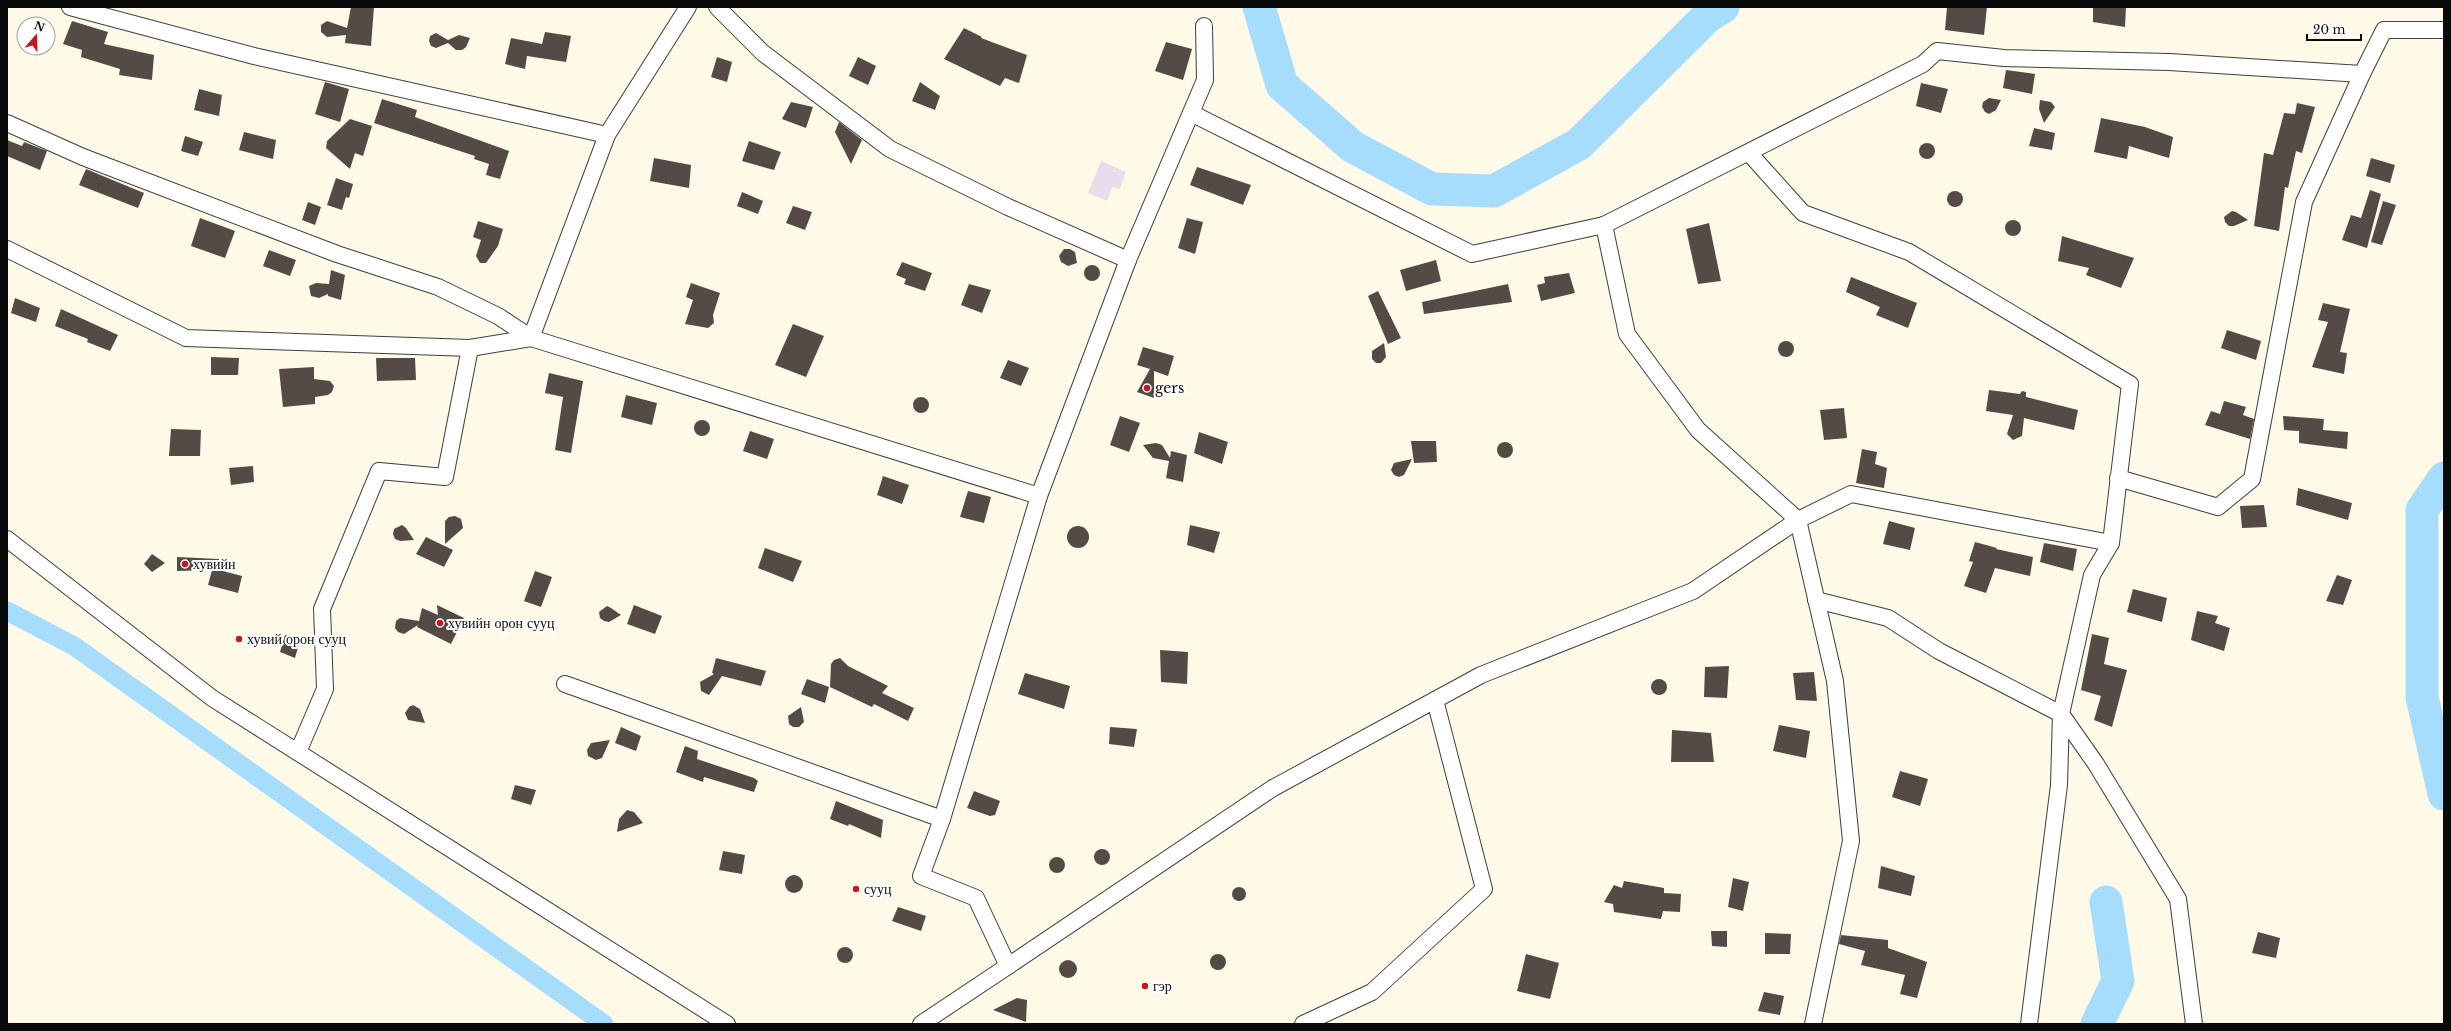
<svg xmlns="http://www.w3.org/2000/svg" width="2451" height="1031" viewBox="0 0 2451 1031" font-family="'Libre Baskerville',serif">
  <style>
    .industrial { fill: #e9ddeb }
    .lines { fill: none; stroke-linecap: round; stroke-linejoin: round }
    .canal { stroke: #a7ddfc; stroke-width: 19 }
    .river { stroke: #a7ddfc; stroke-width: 33 }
    .building { fill: #544b46 }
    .street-casing { stroke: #3d3d3d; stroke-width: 18 }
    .street { stroke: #fff; stroke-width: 16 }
    .poi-dot { fill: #c61620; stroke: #fff; stroke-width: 1.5 }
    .labels { text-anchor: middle; stroke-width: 4; stroke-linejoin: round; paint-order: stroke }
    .poi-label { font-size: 14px; fill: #0a0a0a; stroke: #fff; text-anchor: start }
  </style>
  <rect width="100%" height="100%" fill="#fffae8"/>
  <path class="industrial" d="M1101,161L1126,172L1120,189L1112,187L1107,201L1088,193Z"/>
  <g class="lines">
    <path class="canal" d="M7,611L74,646L604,1024"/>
    <g class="river">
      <path d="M1259,7L1282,85L1353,147L1432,189L1494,191L1579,144L1708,16L1723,7"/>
      <path d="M2444,478L2422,510V697L2444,794"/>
      <path d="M2097,1024L2118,981L2106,902"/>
    </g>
  </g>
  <g class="building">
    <path d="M351,7H374L371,46L345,43L346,35L327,37L321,32V25L327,21L347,28Z"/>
    <path d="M1947,7H1987L1984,35L1945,30Z"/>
    <path d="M2093,7H2126L2125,27L2093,22Z"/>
    <path d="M72,21L108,32L104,44L154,55L152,80L119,75L120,69L81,57L82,50L63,44Z"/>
    <path d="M964,28L982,37L981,38L1027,55L1019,83L1005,78L1000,86L944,59Z"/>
    <path d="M545,32L571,36L566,62L527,56L525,69L505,64L511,38L542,44Z"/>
    <path d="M436,33L448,40L459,35L470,38L466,47L462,50H456L448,43L436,48L431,46L429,41L430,36Z"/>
    <path d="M1166,42L1192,49L1183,80L1155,71Z"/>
    <path d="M717,57L732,62L727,82L711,77Z"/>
    <path d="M858,57L876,66L868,85L849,76Z"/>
    <path d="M2006,70L2035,74L2032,94L2003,88Z"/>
    <path d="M325,82L349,89L340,122L315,114Z"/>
    <path d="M920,82L940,96L935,110L912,101Z"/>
    <path d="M1921,83L1948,89L1941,113L1916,106Z"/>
    <path d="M199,89L222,95L219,116L194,110Z"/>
    <path d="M1989,98L2001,100L1996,110L1989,114L1985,112L1982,107L1983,102Z"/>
    <path d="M382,99L417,110L415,117L509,151L500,179L486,175L489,164L474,159L475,156L374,123Z"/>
    <path d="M2040,100L2051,102L2055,107L2044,123L2039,109Z"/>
    <path d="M791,102L813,107L806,128L782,119Z"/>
    <path d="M2297,103L2315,107L2302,153L2296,151L2288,188L2285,187L2279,231L2254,226L2264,153L2273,155L2284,113L2295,114Z"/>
    <path d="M2101,118L2145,127L2173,137L2169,158L2129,146L2127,159L2094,152Z"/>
    <path d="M350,119L372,126L363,156L355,153L350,169L326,148L327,141Z"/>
    <path d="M839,122L862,140L851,164L835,132Z"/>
    <path d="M2034,128L2055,133L2052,150L2029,146Z"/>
    <path d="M244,132L276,140L273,159L239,150Z"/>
    <path d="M185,136L203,142L198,156L181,151Z"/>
    <path d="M7,140L22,146L24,142L47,151L40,170L7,156Z"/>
    <path d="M749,141L781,152L774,170L742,161Z"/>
    <circle cx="1927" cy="151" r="8"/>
    <path d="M654,158L691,165L689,188L650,181Z"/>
    <path d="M2371,158L2395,165L2390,183L2366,176Z"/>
    <path d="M1197,167L1251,185L1243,205L1190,185Z"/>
    <path d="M86,169L144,193L138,208L79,185Z"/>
    <path d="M336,178L353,184L349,198L346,197L342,210L327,205Z"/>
    <path d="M2370,190L2381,194L2367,248L2342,240L2351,215L2361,218Z"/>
    <circle cx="1955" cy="199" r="8"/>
    <path d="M742,192L763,201L758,214L737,206Z"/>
    <path d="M2383,201L2396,205L2382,245L2371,242Z"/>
    <path d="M308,202L321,207L315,225L302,220Z"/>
    <path d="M793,206L812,212L805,230L786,223Z"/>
    <path d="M2232,211L2236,212L2248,220L2234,226H2229L2225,222L2224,217Z"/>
    <path d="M200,218L235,231L225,258L191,246Z"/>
    <path d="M1187,218L1203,222L1195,254L1178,248Z"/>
    <circle cx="2013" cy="228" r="8"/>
    <path d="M478,221L503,229L498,246L486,263H480L476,256L481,240L473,237Z"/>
    <path d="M1709,223L1721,281L1698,284L1686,229Z"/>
    <path d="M2062,236L2134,258L2121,288L2086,275L2089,268L2058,261Z"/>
    <path d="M1064,249H1070L1075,252L1077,263L1068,266L1061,262L1059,256Z"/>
    <path d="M269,250L296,260L290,276L263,266Z"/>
    <path d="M1436,260L1441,281L1406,291L1400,270Z"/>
    <path d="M902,262L932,273L925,291L904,284L906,279L896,275Z"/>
    <circle cx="1092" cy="273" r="8"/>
    <path d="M331,270L345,275L341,300L328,296V294L319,298L311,296L309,286L316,283L329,284Z"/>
    <path d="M1569,273L1575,293L1541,301L1537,285L1545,283L1544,277Z"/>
    <path d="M1851,277L1917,303L1908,328L1876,315L1880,307L1846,292Z"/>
    <path d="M691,283L720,293L713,315L714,323L708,328L685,324L693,300L686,297Z"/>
    <path d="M969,284L991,290L982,313L961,305Z"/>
    <path d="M1508,284L1512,302L1424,314L1422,302Z"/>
    <path d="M1378,291L1401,338L1388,344L1368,296Z"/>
    <path d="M15,298L40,308L36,322L11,313Z"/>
    <path d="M2323,303L2350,309L2340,352L2347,353L2344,374L2312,367L2328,322L2318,320Z"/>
    <path d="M61,309L118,335L110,351L87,342L88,339L55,326Z"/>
    <path d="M793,324L824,336L806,377L775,365Z"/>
    <path d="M2227,330L2261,341L2256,360L2221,348Z"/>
    <circle cx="1786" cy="349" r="8"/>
    <path d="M1384,343L1386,357L1381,363H1376L1372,359V351Z"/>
    <path d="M1143,347L1174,356L1168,376L1154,371V398L1137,392L1150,369L1137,365Z"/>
    <path d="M211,357L239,358L238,375H211Z"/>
    <path d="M376,358H415L416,380L377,381Z"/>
    <path d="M1008,360L1029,368L1021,386L1000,378Z"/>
    <path d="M314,367V379L330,381L334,386L332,392L328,395L315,397V404L283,407L279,369Z"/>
    <path d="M549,373L583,381L571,453L555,450L563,397L545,393Z"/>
    <path d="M1989,390L2020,394L2022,391L2026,392V397L2078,410L2074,430L2024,418L2022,436L2013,440L2007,434L2013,415L1986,411Z"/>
    <path d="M626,395L657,403L652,425L621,417Z"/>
    <circle cx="921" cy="405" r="8"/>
    <path d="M2224,401L2246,407L2243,415L2254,419L2250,439L2205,425L2211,411L2220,414Z"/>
    <path d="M1844,408L1847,438L1824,440L1820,410Z"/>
    <path d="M1120,416L1140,423L1129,452L1110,445Z"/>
    <path d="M2283,416L2324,419L2323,430L2348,432L2347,449L2299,443V431L2284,430Z"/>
    <circle cx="702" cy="428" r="8"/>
    <path d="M171,429L201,430L200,456H169Z"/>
    <path d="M750,431L774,439L767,459L743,451Z"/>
    <path d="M1199,432L1228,442L1222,464L1194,453Z"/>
    <path d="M1411,441H1436L1437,462L1414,463Z"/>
    <circle cx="1505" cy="450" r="8"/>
    <path d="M1156,443L1162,445L1170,458L1171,451L1187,455L1183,482L1166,478L1169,461L1153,458L1143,445Z"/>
    <path d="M1862,449L1877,452L1875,464L1887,468L1884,488L1856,483Z"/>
    <path d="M1412,459L1404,475L1399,477L1394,475L1391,470L1394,463Z"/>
    <path d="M253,466L254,482L231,485L229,468Z"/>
    <path d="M883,476L909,485L902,504L877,495Z"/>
    <path d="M2298,488L2352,503L2348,520L2296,505Z"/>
    <path d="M968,491L991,497L984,523L960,517Z"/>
    <path d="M2264,505L2267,527L2242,528L2240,506Z"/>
    <path d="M455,516L461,519L463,528L445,544V521L449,517Z"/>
    <path d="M1889,521L1915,528L1910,550L1883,544Z"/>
    <path d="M402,525L406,528L414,540L400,541L395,539L393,534L394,529Z"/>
    <path d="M1190,525L1220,532L1214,553L1187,545Z"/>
    <circle cx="1078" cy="537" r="11"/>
    <path d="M426,537L453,550L444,567L416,554Z"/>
    <path d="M1975,542L1997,548L1996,549L2033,557L2030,576L1995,568L1986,593L1964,586L1973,562L1969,561Z"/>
    <path d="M2044,543L2077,549L2073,571L2040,562Z"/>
    <path d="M765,548L802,561L793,582L758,568Z"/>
    <path d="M152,554L165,563L152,572L144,564Z"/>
    <path d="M177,557L219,559V570L242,576L238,593L208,585L212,570L177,571Z"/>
    <path d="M535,571L552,577L541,607L524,601Z"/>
    <path d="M2337,575L2352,580L2343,605L2326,601Z"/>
    <path d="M2133,589L2167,598L2162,622L2127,612Z"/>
    <path d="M437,605L464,618L451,644L417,627L418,625L404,634L398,632L395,628L396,621L400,618L419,621L422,608L438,615Z"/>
    <path d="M634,605L662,616L655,634L627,624Z"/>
    <path d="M607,606L611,608L621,615L609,622L604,621L600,618L599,612Z"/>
    <path d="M2197,611L2218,616L2215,623L2230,628L2224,651L2191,640Z"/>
    <path d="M2092,634L2109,638L2104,664L2127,670L2112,727L2094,720L2101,696L2081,690Z"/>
    <path d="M285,635L300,640L295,658L280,652Z"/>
    <path d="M1160,650L1188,652L1187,684L1161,682Z"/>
    <path d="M716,658L766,671L761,686L722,676L709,695L701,691L700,682L714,674L712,673Z"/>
    <path d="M840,658L848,666L888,686L882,693L914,708L908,721L874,704L872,707L830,687L831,664L834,660Z"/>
    <path d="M1729,666L1727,698L1704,697L1705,667Z"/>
    <path d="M1814,672L1817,701L1796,700L1793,673Z"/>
    <path d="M1025,673L1070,686L1064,709L1018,694Z"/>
    <path d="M807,679L829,687L825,703L801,694Z"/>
    <circle cx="1659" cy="687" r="8"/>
    <path d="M413,705L420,709L425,723L408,720L405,713L409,707Z"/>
    <path d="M801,707L804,722L799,727H793L789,724L788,716Z"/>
    <path d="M1779,725L1810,731L1806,758L1773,751Z"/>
    <path d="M621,727L641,736L636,751L615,743Z"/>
    <path d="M1110,727L1137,729L1134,747L1109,744Z"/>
    <path d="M1672,730L1711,733L1714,762H1671Z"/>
    <path d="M610,740L602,758L596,760L588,756L587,750L591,743Z"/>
    <path d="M685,746L698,751L697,759L754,778L758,781L754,792L704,777L703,782L676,772Z"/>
    <path d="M1900,771L1928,779L1920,806L1892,797Z"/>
    <path d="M515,785L536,790L531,805L511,799Z"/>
    <path d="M974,791L1000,801L995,815L990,816L967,808Z"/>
    <path d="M836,801L883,820L881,838L849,824L848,826L830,819Z"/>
    <path d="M627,810L634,812L643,823L617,832L619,819Z"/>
    <circle cx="1102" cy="857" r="8"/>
    <path d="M723,851L745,855L742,874L719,870Z"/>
    <circle cx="1057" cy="865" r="8"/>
    <path d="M1881,866L1915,876L1911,896L1878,888Z"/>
    <circle cx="794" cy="884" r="9"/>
    <path d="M1733,878L1749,882L1743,911L1728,907Z"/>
    <path d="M1624,881L1664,888V893L1681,894L1680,912L1663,911L1661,919L1614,912L1613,904L1604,902L1614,885L1622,888Z"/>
    <circle cx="1239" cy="894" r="7"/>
    <path d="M898,907L926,916L921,931L892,921Z"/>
    <path d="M1711,931H1727V947L1712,946Z"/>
    <path d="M2258,932L2280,938L2276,958L2252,953Z"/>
    <path d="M1765,933L1791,934L1790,954H1765Z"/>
    <path d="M1841,935L1888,940V948L1927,962L1917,998L1900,994L1905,975L1861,965L1865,951L1839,944Z"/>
    <circle cx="845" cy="955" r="8"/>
    <path d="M1526,954L1559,963L1550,999L1517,991Z"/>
    <circle cx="1218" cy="962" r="8"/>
    <circle cx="1068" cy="969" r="9"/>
    <path d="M1764,992L1784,996L1780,1015L1758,1011Z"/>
    <path d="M1017,998L1027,1000L1026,1022L993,1010Z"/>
  </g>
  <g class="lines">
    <defs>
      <g id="street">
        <path d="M70,7L254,56L607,135"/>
        <path d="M717,7L763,53L890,149L1008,207L1128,260"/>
        <path d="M7,123L83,157L337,254L438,287L498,316L531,338L1039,496"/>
        <path d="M1749,153L1803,213L1909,252L2130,384L2111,543L2092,575L2061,714L2096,764L2178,899L2194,1024"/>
        <path d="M1604,225L1923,64L1937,51L2004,58L2169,62L2362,74L2384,30H2444"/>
        <path d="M7,249L186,338L470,348L531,338"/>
        <path d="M531,338L607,135L688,7"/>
        <path d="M2118,478L2218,507L2252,479L2304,202L2362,74"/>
        <path d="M7,539L212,698L727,1024"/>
        <path d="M1816,600L1888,618L1939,651L2061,714L2059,785L2029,1024"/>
        <path d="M565,684L942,819"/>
        <path d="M298,752L325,689L322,609L379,471L445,477L470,348"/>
        <path d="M1008,966L1273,788L1481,675L1693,591L1798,520L1698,430L1627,334L1604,225L1472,254L1191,113"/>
        <path d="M921,1024L1008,966L976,898L921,876L942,819L1039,496L1128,260L1205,80L1204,26"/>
        <path d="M1303,1024L1372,992L1484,889L1435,700"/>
        <path d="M1813,1024L1851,841L1835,681L1798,520L1851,494L2111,543"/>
      </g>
    </defs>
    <use href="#street" class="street-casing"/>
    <use href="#street" class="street"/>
  </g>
  <g class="poi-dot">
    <circle cx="1147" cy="388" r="4"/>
    <circle cx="185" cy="564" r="4"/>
    <circle cx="440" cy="623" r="4"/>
    <circle cx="239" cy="639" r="4"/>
    <circle cx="856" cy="889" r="4"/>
    <circle cx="1145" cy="986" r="4"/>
  </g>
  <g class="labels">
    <g class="poi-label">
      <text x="1155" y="393">gers</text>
      <text x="193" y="569">хувийн</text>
      <text x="448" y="628">хувийн орон сууц</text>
      <text x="247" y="644">хувий орон сууц</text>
      <text x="864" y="894">сууц</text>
      <text x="1153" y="991">гэр</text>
    </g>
  </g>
  <rect width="2451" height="1031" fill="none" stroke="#0a0a0a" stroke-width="16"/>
  <g transform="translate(36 36) rotate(20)"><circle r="19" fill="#ffffff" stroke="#9d9d9d"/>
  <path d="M0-3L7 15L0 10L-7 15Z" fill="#c61620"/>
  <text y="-6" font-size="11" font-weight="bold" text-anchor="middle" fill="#0a0a0a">N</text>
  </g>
  <path d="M2307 34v6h54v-6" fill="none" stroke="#0a0a0a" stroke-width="2"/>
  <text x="2313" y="34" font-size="12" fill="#0a0a0a" stroke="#ffffff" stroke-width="3" paint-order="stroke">20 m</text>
</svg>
